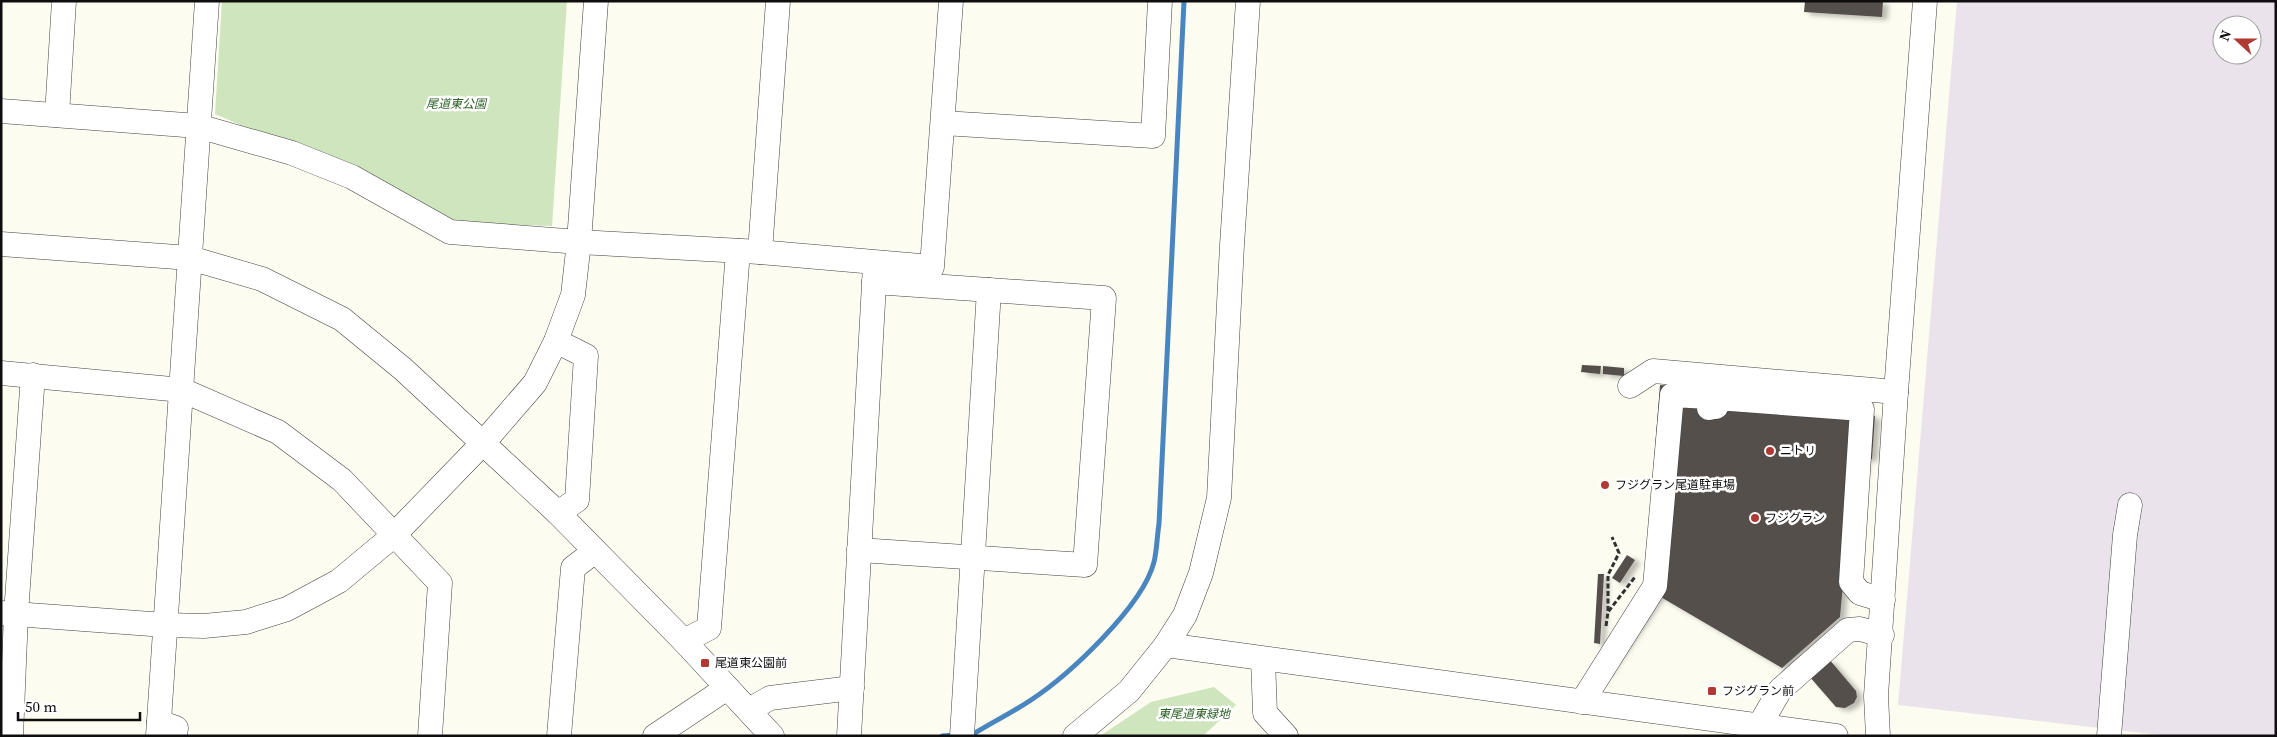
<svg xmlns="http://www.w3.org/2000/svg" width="2277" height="737" viewBox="0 0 2277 737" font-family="'Source Serif 4','Noto Sans JP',serif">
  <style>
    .industrial { fill: #ebe3ec; fill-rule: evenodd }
    .green { fill: #cee5bd }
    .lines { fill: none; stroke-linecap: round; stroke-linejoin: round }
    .stream { stroke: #4986bf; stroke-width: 5 }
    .building { fill: #55504b; filter: url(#shadow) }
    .minor-casing { stroke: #414141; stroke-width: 25 }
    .path { stroke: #303030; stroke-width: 3; stroke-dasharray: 5 2.5; stroke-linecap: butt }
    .minor { stroke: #fff; stroke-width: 24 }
    .poi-dot { fill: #b03934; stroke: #fff; stroke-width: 2 }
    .labels { text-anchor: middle; stroke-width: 5; stroke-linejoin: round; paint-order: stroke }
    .park-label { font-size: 12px; font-style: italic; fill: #2c5f25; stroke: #fff }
    .poi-label { font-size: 12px; fill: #0e0e0e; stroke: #fff; text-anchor: start }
  </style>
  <defs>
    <filter id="shadow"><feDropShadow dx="5.5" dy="3" stdDeviation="2.5" flood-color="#0004"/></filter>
  </defs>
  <rect width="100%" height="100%" fill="#fdfcf1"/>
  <path class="industrial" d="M1957,1H2276V736H2169L1898,705ZM2222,25H2252V55H2222Z"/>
  <g class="green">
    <path d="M222,1H567L552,226L495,224L458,221L445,217L402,192L288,141L245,127L215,114Z"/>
    <path d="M1214,687L1236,705L1203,736H1100L1151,702Z"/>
  </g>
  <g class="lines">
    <g class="stream">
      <path d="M967,734L975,733C993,722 1013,712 1031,700C1069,675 1143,606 1154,562C1157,550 1157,536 1159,524L1184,1"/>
      <path d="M942,736L956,735"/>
    </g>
  </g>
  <g class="building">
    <path d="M1805,1H1883L1882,17L1804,12Z"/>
    <path d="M1582,365L1601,366L1600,374L1581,372Z"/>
    <path d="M1603,366L1624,368V376L1603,374Z"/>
    <path d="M1660,385L1859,400L1869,415L1875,416L1872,459L1865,458L1843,584L1840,617L1782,668L1659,596L1605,675L1591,665L1644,588Z"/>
    <path d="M1627,555L1635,560L1620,583L1612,578Z"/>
    <path d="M1598,574H1604L1600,644L1594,643Z"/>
    <path d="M1829,659L1856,691L1857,697L1854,703L1845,708L1836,707L1809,676Z"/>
  </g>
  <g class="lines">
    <defs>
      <g id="minor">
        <path d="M1,111L198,126L292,153L352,177L450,232L579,242L760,252L932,267L951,1"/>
        <path d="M57,115L64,1"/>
        <path d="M943,123L1153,136L1160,1"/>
        <path d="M1,244L190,258L262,279L342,319L403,369L558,513L684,641L772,736"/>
        <path d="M760,252L778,1"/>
        <path d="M556,341L586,356L577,500L558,513"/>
        <path d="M1,373L182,390L278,432L342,480L440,583L430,736"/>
        <path d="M1630,386L1653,371L1896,392"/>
        <path d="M1716,407L1717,398L1862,409L1851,582L1860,593L1883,600"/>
        <path d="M859,550L1085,565L1104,298L874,282"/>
        <path d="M1,613L165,625L204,626L246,622L287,609L339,581L393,536L484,442L535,383L556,341L573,295L579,242L596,1"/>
        <path d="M684,641L709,628L738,251"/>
        <path d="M1166,645L1836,736"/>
        <path d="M1263,659L1265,713L1286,736"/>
        <path d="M1582,702L1655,586L1672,395L1709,397V408"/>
        <path d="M749,710L770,698L852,688"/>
        <path d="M159,722L176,728L175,736"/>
        <path d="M1759,726L1780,690L1848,630L1860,629L1882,635"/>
        <path d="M11,736L16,614L33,375"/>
        <path d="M158,736L207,1"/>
        <path d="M559,736L573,568L595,551"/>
        <path d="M655,736L727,688"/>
        <path d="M849,736L875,266"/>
        <path d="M962,736L989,290"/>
        <path d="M1075,736L1129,691L1166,645L1185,615L1201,573L1219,498L1232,245L1248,1"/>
        <path d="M1878,736L1876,696L1896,392L1925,1"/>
        <path d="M2109,736L2125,535L2130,505"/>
      </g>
    </defs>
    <use href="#minor" class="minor-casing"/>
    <g class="path">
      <path d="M1608,611V575L1619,553L1612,537"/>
      <path d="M1606,626L1608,612L1635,577"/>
    </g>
    <use href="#minor" class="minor"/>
  </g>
  <g class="poi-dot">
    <circle cx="1770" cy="451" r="5"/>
    <circle cx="1605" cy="485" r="5"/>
    <circle cx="1755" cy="518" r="5"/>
    <rect x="700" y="658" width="10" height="10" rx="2.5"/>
    <rect x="1707" y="686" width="10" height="10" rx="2.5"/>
  </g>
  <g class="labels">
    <g class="park-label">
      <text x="456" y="108">尾道東公園</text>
      <text x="1194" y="718">東尾道東緑地</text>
    </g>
    <g class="poi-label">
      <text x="1780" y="455">ニトリ</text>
      <text x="1615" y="489">フジグラン尾道駐車場</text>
      <text x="1765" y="522">フジグラン</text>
      <text x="715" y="667">尾道東公園前</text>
      <text x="1722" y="695">フジグラン前</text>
    </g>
  </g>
  <rect width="2277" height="737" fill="none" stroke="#0e0e0e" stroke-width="5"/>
  <g transform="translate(2237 40) rotate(291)"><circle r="24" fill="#ffffff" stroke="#9f9f9f"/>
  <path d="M0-4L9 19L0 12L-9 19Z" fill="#b03934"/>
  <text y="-8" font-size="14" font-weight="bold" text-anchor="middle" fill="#0e0e0e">N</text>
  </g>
  <path d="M18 712v8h122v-8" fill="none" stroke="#0e0e0e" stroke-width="2.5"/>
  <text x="25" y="712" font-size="15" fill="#0e0e0e" stroke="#ffffff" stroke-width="4" paint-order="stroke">50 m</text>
</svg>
